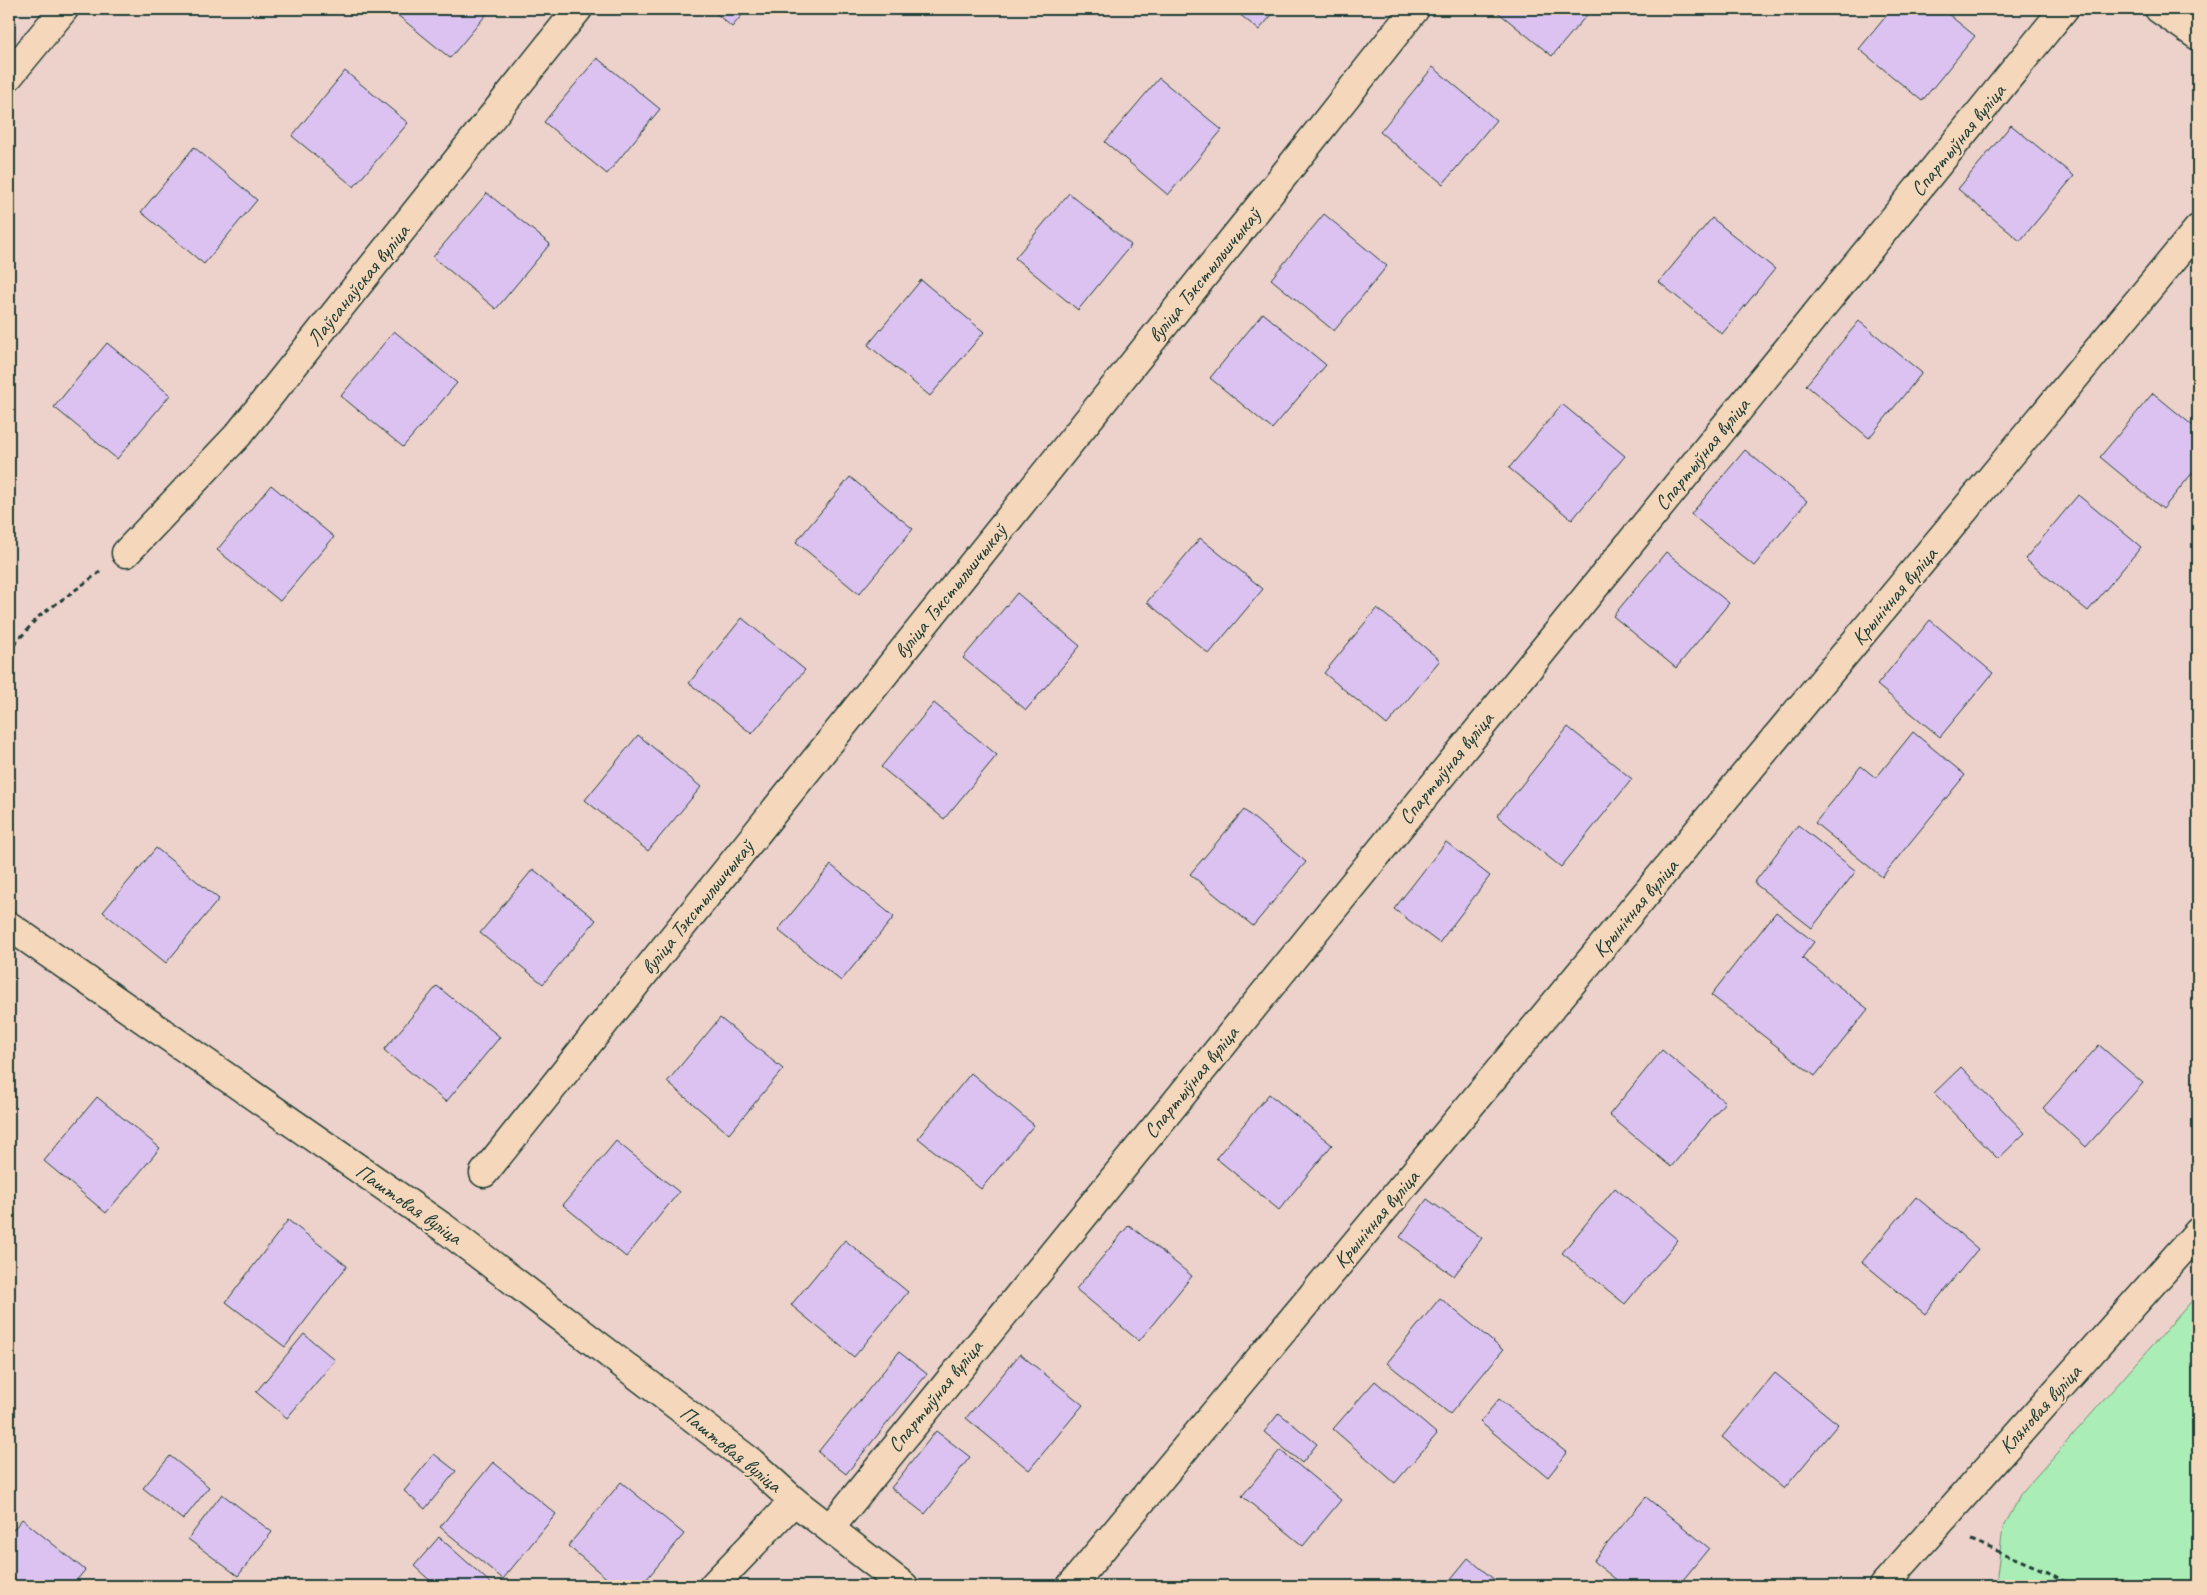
<svg xmlns="http://www.w3.org/2000/svg" width="2207" height="1595" viewBox="0 0 2207 1595" font-family="Caveat,sans-serif">
  <style>
    .green { fill: #abedb6; stroke: #659575 }
    .building { fill: #dbc2f1; stroke: #1f3d34 }
    .lines { fill: none; stroke-linecap: round; stroke-linejoin: round }
    .minor-casing { stroke: #1f3d34; stroke-width: 31 }
    .path { stroke: #1f3d34; stroke-width: 3; stroke-dasharray: 5 4; stroke-linecap: butt }
    .minor { stroke: #f5d7bb; stroke-width: 28 }
    .labels { text-anchor: middle; stroke-width: 4; stroke-linejoin: round; paint-order: stroke }
    .street-label { font-size: 21px; fill: #1f3d34; stroke: #f5d7bb }
  </style>
  <rect width="100%" height="100%" fill="#edd1cb"/>
  <filter id="ink" filterUnits="userSpaceOnUse"><feTurbulence type="fractalNoise" baseFrequency=".02" numOctaves="2"/><feDisplacementMap in="SourceGraphic" scale="10" xChannelSelector="R" yChannelSelector="G"/><feConvolveMatrix kernelMatrix="1 2 1 2 8 2 1 2 1" color-interpolation-filters="sRGB"/></filter>
  <g filter="url(#ink)">
    <path class="green" d="M2198,1294V1586H1999L1997,1575L2003,1528L2023,1491Z"/>
    <g class="building">
      <path d="M390,9H491L450,58Z"/>
      <path d="M711,9H747L732,27Z"/>
      <path d="M1233,9H1277L1259,30Z"/>
      <path d="M1494,9H1592L1552,56Z"/>
      <path d="M1892,9H1942L1975,36L1922,101L1859,49Z"/>
      <path d="M597,58L660,109L607,174L544,122Z"/>
      <path d="M1433,67L1496,120L1443,184L1380,132Z"/>
      <path d="M345,71L408,123L354,187L292,136Z"/>
      <path d="M1159,78L1222,130L1168,195L1105,142Z"/>
      <path d="M2011,125L2074,176L2020,241L1958,189Z"/>
      <path d="M194,147L257,200L204,264L141,212Z"/>
      <path d="M487,193L550,244L496,309L433,257Z"/>
      <path d="M1069,193L1131,245L1078,310L1015,258Z"/>
      <path d="M1324,214L1387,266L1334,331L1271,279Z"/>
      <path d="M1712,218L1775,269L1722,334L1659,282Z"/>
      <path d="M921,280L984,332L930,396L868,345Z"/>
      <path d="M1263,313L1326,365L1272,429L1210,378Z"/>
      <path d="M1859,321L1922,373L1869,438L1806,385Z"/>
      <path d="M394,331L457,383L403,447L341,396Z"/>
      <path d="M107,343L170,395L117,459L54,407Z"/>
      <path d="M2153,393L2198,430V466L2163,509L2100,457Z"/>
      <path d="M1562,404L1625,456L1572,520L1509,468Z"/>
      <path d="M1745,450L1807,501L1754,566L1691,514Z"/>
      <path d="M850,477L913,529L859,594L796,542Z"/>
      <path d="M271,485L334,537L280,601L217,550Z"/>
      <path d="M2078,495L2141,547L2088,611L2025,559Z"/>
      <path d="M1200,538L1263,589L1209,654L1147,602Z"/>
      <path d="M1666,552L1729,603L1676,668L1613,616Z"/>
      <path d="M1017,593L1080,646L1026,710L963,658Z"/>
      <path d="M1377,608L1440,660L1387,725L1324,673Z"/>
      <path d="M742,618L805,670L752,734L689,683Z"/>
      <path d="M1930,620L1993,673L1940,737L1877,685Z"/>
      <path d="M934,703L997,755L944,819L881,767Z"/>
      <path d="M1568,727L1632,779L1561,867L1497,816Z"/>
      <path d="M1913,732L1965,775L1882,877L1815,823L1861,766L1876,778Z"/>
      <path d="M638,735L701,787L648,851L585,800Z"/>
      <path d="M1244,810L1306,862L1253,926L1190,874Z"/>
      <path d="M1798,825L1856,871L1812,928L1754,883Z"/>
      <path d="M1446,842L1490,876L1439,943L1394,909Z"/>
      <path d="M156,848L219,899L166,963L103,912Z"/>
      <path d="M831,865L894,917L841,981L778,930Z"/>
      <path d="M533,869L596,920L543,984L480,933Z"/>
      <path d="M1776,912L1814,942L1802,958L1868,1009L1815,1076L1711,995Z"/>
      <path d="M437,986L500,1037L446,1102L384,1050Z"/>
      <path d="M720,1018L783,1069L729,1134L667,1082Z"/>
      <path d="M2099,1045L2143,1083L2086,1147L2043,1108Z"/>
      <path d="M1662,1050L1725,1102L1671,1167L1609,1115Z"/>
      <path d="M1961,1067L2025,1133L1998,1159L1934,1093Z"/>
      <path d="M971,1073L1034,1125L981,1189L918,1138Z"/>
      <path d="M1269,1094L1332,1145L1279,1210L1216,1158Z"/>
      <path d="M97,1097L160,1148L106,1213L44,1161Z"/>
      <path d="M616,1141L679,1192L626,1257L563,1205Z"/>
      <path d="M1615,1188L1678,1240L1625,1304L1562,1253Z"/>
      <path d="M1916,1197L1978,1249L1925,1314L1862,1262Z"/>
      <path d="M1427,1199L1482,1238L1454,1276L1400,1237Z"/>
      <path d="M288,1220L347,1266L285,1347L226,1302Z"/>
      <path d="M1129,1225L1192,1276L1139,1341L1076,1289Z"/>
      <path d="M845,1240L908,1292L854,1357L791,1305Z"/>
      <path d="M1440,1298L1503,1350L1450,1414L1387,1363Z"/>
      <path d="M304,1334L335,1360L287,1418L256,1392Z"/>
      <path d="M899,1352L927,1374L846,1474L818,1452Z"/>
      <path d="M1020,1354L1083,1405L1029,1470L966,1418Z"/>
      <path d="M1775,1373L1838,1424L1784,1489L1722,1437Z"/>
      <path d="M1375,1381L1437,1434L1395,1483L1333,1429Z"/>
      <path d="M1499,1399L1567,1453L1548,1477L1480,1422Z"/>
      <path d="M1279,1413L1317,1444L1302,1463L1264,1432Z"/>
      <path d="M936,1431L970,1457L925,1514L891,1488Z"/>
      <path d="M1280,1450L1341,1500L1303,1546L1242,1496Z"/>
      <path d="M434,1454L456,1471L425,1509L404,1491Z"/>
      <path d="M170,1456L209,1487L183,1520L143,1488Z"/>
      <path d="M493,1462L556,1514L503,1579L440,1527Z"/>
      <path d="M621,1482L684,1534L641,1586H616L568,1546Z"/>
      <path d="M222,1494L272,1532L238,1576L188,1539Z"/>
      <path d="M1646,1497L1709,1548L1678,1586H1624L1593,1561Z"/>
      <path d="M22,1519L85,1570L72,1586H9V1535Z"/>
      <path d="M439,1537L494,1586H436L414,1566Z"/>
      <path d="M1468,1558L1502,1586H1445Z"/>
    </g>
    <g class="lines">
      <defs>
        <g id="minor">
          <path d="M2159,9L2198,36"/>
          <path d="M9,76L64,9"/>
          <path d="M126,553L238,435L578,9"/>
          <path d="M9,926L444,1228L751,1462L794,1501L904,1586"/>
          <path d="M484,1173L1258,208L1415,9"/>
          <path d="M830,1528L2064,9"/>
          <path d="M713,1586L794,1501"/>
          <path d="M1071,1586L2198,229"/>
          <path d="M1883,1586L2198,1232"/>
        </g>
      </defs>
      <use href="#minor" class="minor-casing"/>
      <g class="path">
        <path d="M9,651L38,617L100,572"/>
        <path d="M1971,1540L2048,1572L2072,1586"/>
      </g>
      <use href="#minor" class="minor"/>
    </g>
  </g>
  <g class="labels">
    <g class="street-label">
      <text transform="translate(1958 140) rotate(-51)" y="7">Спартыўная вуліца</text>
      <text transform="translate(1204 275) rotate(-51)" y="7">вуліца Тэкстыльшчыкаў</text>
      <text transform="translate(358 285) rotate(-51)" y="7">Лаўсанаўская вуліца</text>
      <text transform="translate(1702 454) rotate(-51)" y="7">Спартыўная вуліца</text>
      <text transform="translate(950 591) rotate(-51)" y="7">вуліца Тэкстыльшчыкаў</text>
      <text transform="translate(1894 596) rotate(-50)" y="7">Крынічная вуліца</text>
      <text transform="translate(1446 768) rotate(-51)" y="7">Спартыўная вуліца</text>
      <text transform="translate(697 907) rotate(-51)" y="7">вуліца Тэкстыльшчыкаў</text>
      <text transform="translate(1635 908) rotate(-50)" y="7">Крынічная вуліца</text>
      <text transform="translate(1191 1082) rotate(-51)" y="7">Спартыўная вуліца</text>
      <text transform="translate(409 1204) rotate(35)" y="7">Паштовая вуліца</text>
      <text transform="translate(1376 1219) rotate(-50)" y="7">Крынічная вуліца</text>
      <text transform="translate(935 1396) rotate(-51)" y="7">Спартыўная вуліца</text>
      <text transform="translate(2040 1409) rotate(-48)" y="7">Кляновая вуліца</text>
      <text transform="translate(731 1449) rotate(39)" y="7">Паштовая вуліца</text>
    </g>
  </g>
  <rect width="2207" height="1595" fill="none" stroke="#f5d7bb" stroke-width="30"/>
  <rect x="15" y="15" width="2177" height="1565" fill="none" stroke="#1f3d34" stroke-width="2" filter="url(#ink)"/>
</svg>
